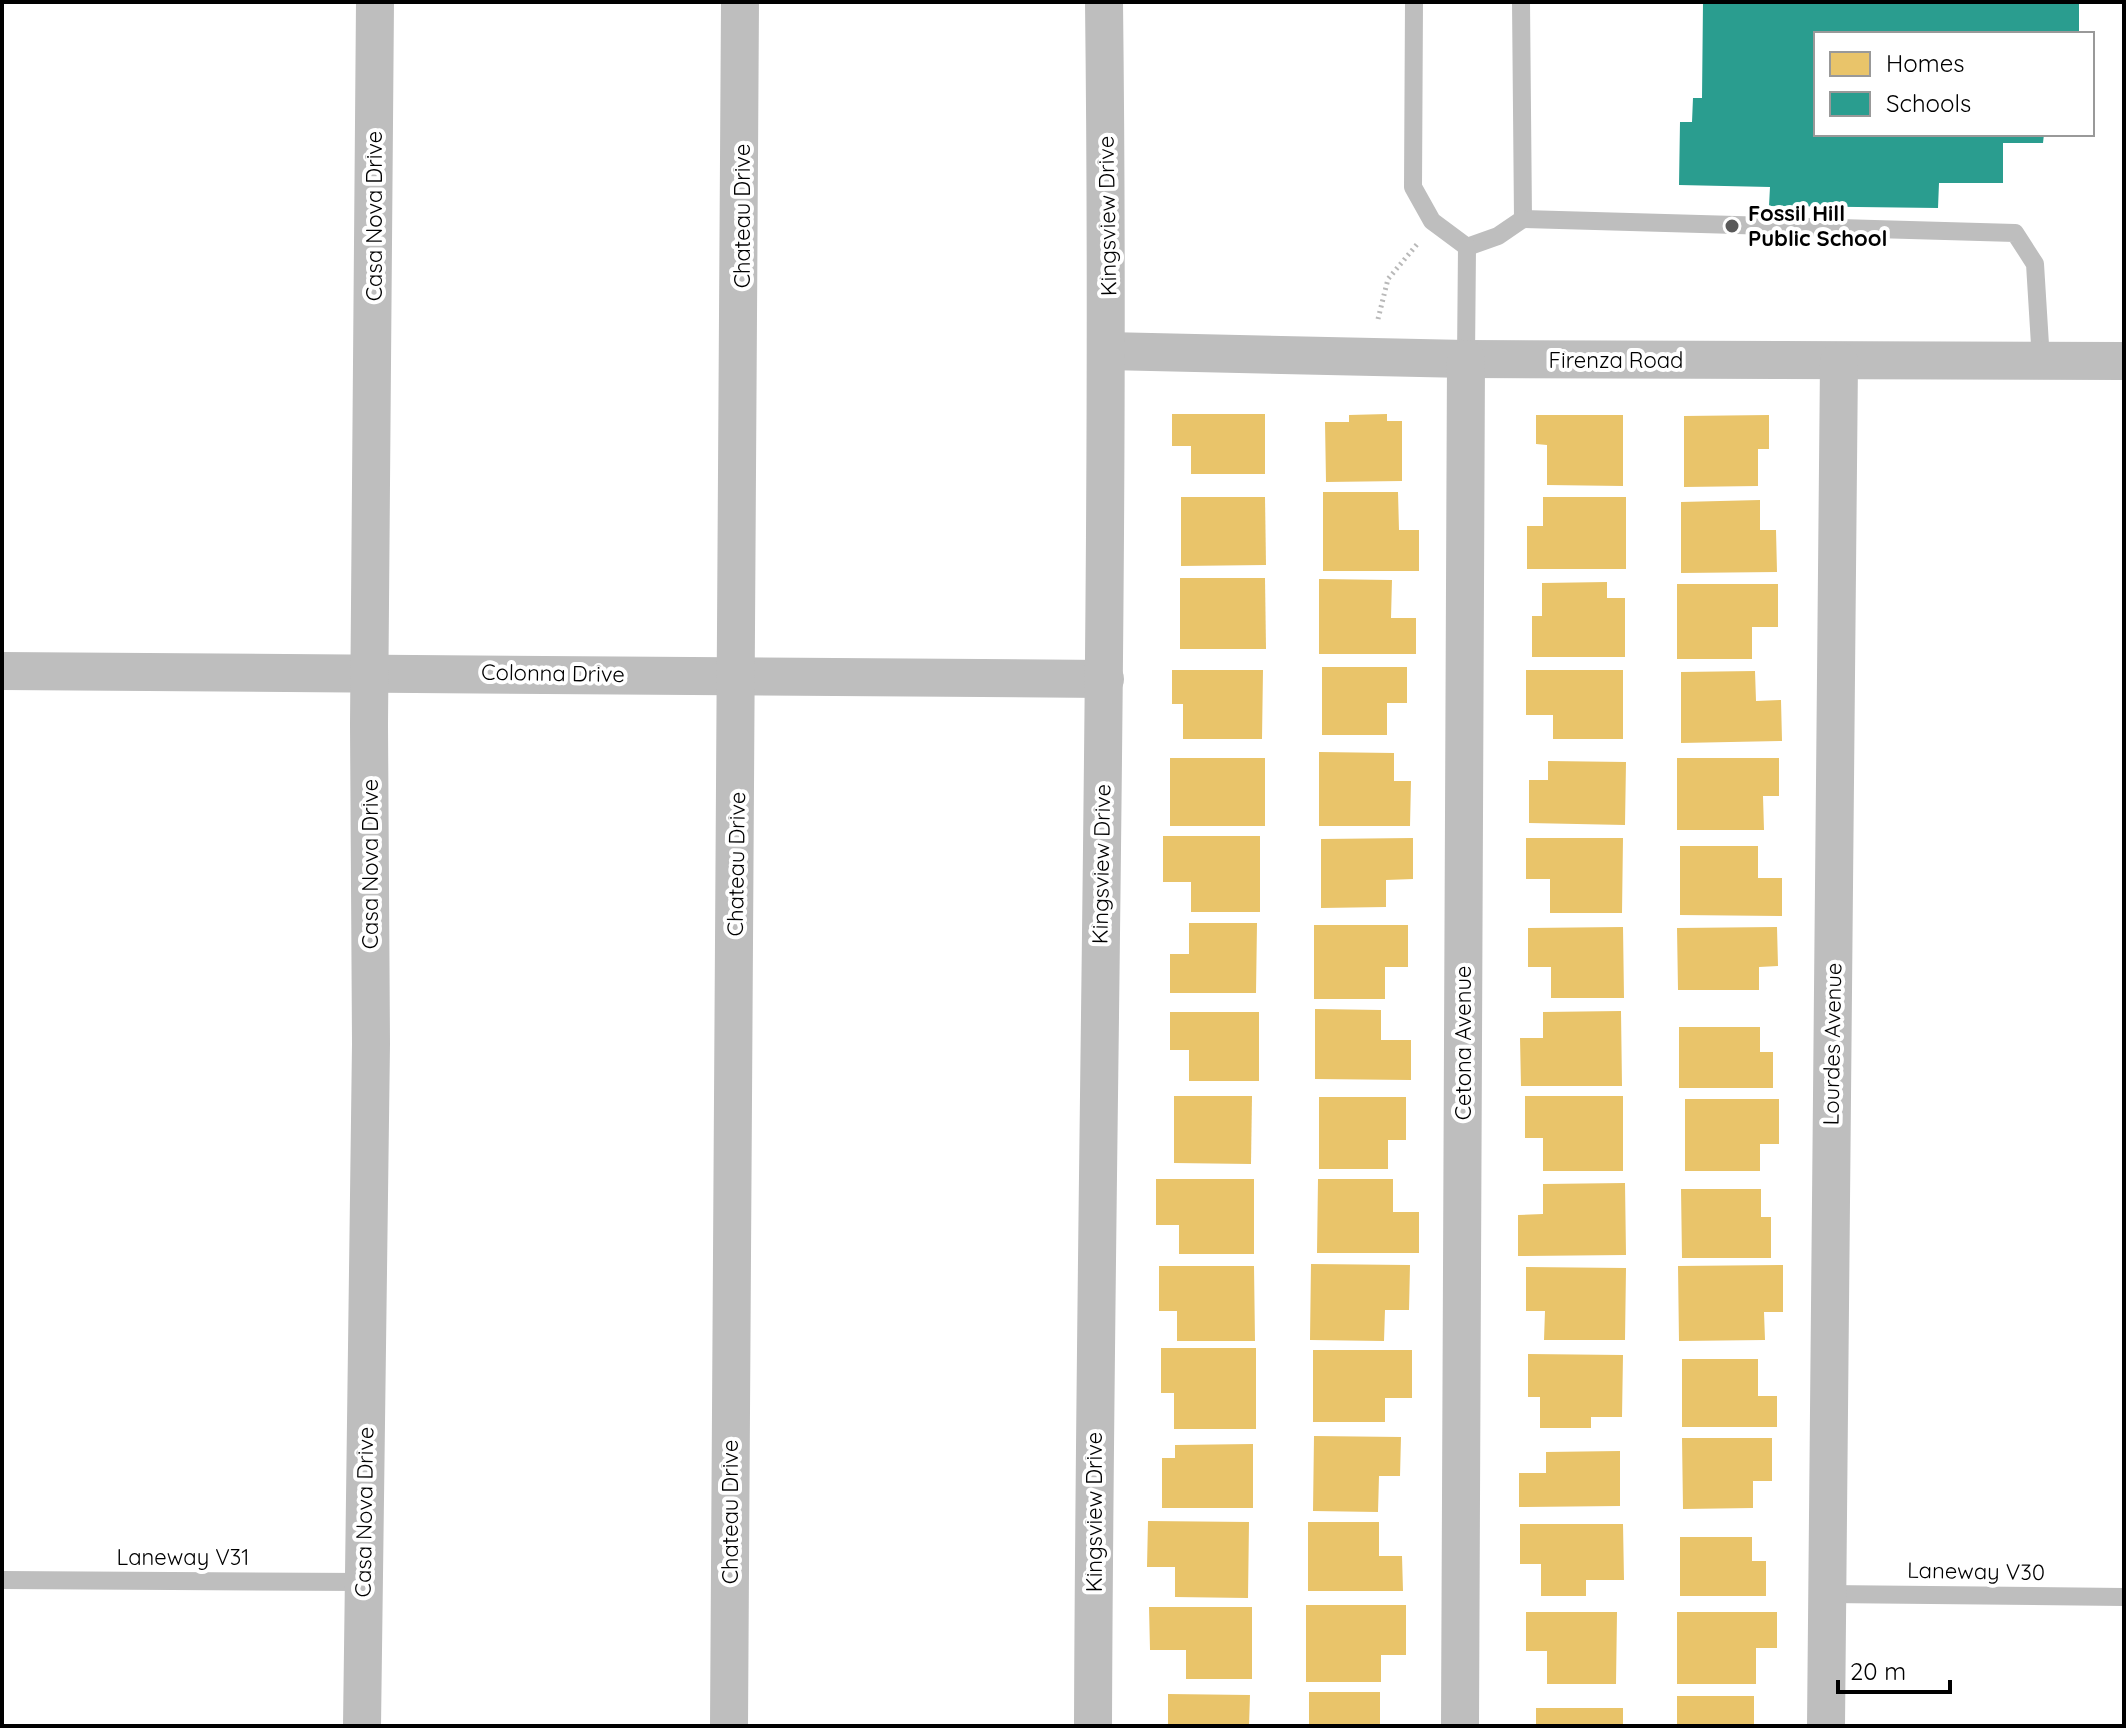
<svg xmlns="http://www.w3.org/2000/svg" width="2126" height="1728" viewBox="0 0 2126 1728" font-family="Quicksand,sans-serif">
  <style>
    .homes { fill: #e9c46a }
    .schools { fill: #2a9d8f }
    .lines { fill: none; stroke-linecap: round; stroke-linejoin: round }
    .path { stroke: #b9b9b9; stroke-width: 5; stroke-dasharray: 2 4; stroke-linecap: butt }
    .lane { stroke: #bebebe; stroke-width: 18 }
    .street { stroke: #bebebe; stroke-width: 38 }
    .poi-dot { fill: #595959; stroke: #fff; stroke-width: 3 }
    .labels { text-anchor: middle; stroke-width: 8; stroke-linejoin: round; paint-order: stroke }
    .poi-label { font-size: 22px; font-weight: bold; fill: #000; stroke: #fff; text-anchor: start }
    .street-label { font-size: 22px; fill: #000; stroke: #fff }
  </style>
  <rect width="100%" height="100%" fill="#fff"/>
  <g class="homes">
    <path d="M1172,414H1265V474H1191V446H1172Z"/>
    <path d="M1387,414V421H1402V481L1326,482L1325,422H1349V415Z"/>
    <path d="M1536,415H1623V486L1547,485V445L1536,444Z"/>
    <path d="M1769,415V449H1758V486L1684,487V416Z"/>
    <path d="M1323,492H1398L1399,530H1419V571H1323Z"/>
    <path d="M1181,497H1265L1266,565L1181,566Z"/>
    <path d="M1543,497H1626V569H1527V526H1543Z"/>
    <path d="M1760,500V530H1776L1777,572L1681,573V502Z"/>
    <path d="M1180,578H1265L1266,649H1180Z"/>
    <path d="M1319,579L1392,580L1391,618H1416V654H1319Z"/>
    <path d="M1607,582V598H1625V657H1532V616H1542V583Z"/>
    <path d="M1677,584H1778V627H1752V659H1677Z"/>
    <path d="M1322,667H1407V703H1387V735H1322Z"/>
    <path d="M1172,670H1263L1262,739H1183V704H1172Z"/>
    <path d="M1526,670H1623V739H1553V715H1526Z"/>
    <path d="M1755,671L1756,701L1781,700L1782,741L1681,743V672Z"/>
    <path d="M1319,752L1394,753V781H1411L1410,826H1319Z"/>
    <rect x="1170" y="758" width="95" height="68"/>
    <path d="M1677,758H1779V796H1763L1764,830H1677Z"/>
    <path d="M1548,761L1626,762L1625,825L1529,823V780H1548Z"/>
    <path d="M1163,836H1260V912H1191V882H1163Z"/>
    <path d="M1413,838V879L1386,880V907L1321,908V839Z"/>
    <path d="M1526,838H1623L1622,913H1550V879H1526Z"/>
    <path d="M1680,846H1758V878H1782V916L1680,915Z"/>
    <path d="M1189,923H1257L1256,993H1170V954H1189Z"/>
    <path d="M1314,925H1408V967H1385V999H1314Z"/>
    <path d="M1623,927L1624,998H1551V967H1528V928Z"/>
    <path d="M1777,927L1778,966L1759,967V990H1678L1677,928Z"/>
    <path d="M1315,1009L1381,1010V1040H1411V1080L1315,1079Z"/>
    <path d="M1621,1011L1622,1086H1521L1520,1038H1543V1012Z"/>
    <path d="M1170,1012H1259V1081H1189V1050H1170Z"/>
    <path d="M1679,1027H1760V1052H1773V1088H1679Z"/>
    <path d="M1174,1096H1252L1251,1164L1174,1163Z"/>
    <path d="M1525,1096H1623V1171H1543V1138H1525Z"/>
    <path d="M1319,1097H1406V1140H1388V1169H1319Z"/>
    <path d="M1685,1099H1779V1144H1760V1171H1685Z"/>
    <path d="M1156,1179H1254V1254H1179V1225H1156Z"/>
    <path d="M1318,1179H1393V1212H1419V1253H1317Z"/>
    <path d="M1625,1183L1626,1255L1518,1256V1215L1543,1214V1184Z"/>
    <path d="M1681,1189H1761V1217H1771V1258H1682Z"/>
    <path d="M1311,1264L1410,1265L1409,1310H1385L1384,1341L1310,1340Z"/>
    <path d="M1783,1265V1312H1764L1765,1340L1679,1341L1678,1266Z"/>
    <path d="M1159,1266H1254L1255,1341H1177V1311H1159Z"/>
    <path d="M1526,1267L1626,1268L1625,1340H1544L1545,1311H1526Z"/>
    <path d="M1161,1348H1256V1429H1174V1393H1161Z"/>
    <path d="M1313,1350H1412V1398H1385V1422H1313Z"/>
    <path d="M1528,1354L1623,1355L1622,1417H1591V1428H1540V1397H1528Z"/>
    <path d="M1682,1359H1758V1396H1777V1427H1682Z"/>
    <path d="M1314,1436L1401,1437L1400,1476H1379L1378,1512L1313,1511Z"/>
    <path d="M1682,1438H1772V1481H1753V1508L1683,1509Z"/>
    <path d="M1253,1444V1508H1162V1458H1175V1445Z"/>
    <path d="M1620,1451V1506L1519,1507V1473H1546V1452Z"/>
    <path d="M1148,1521L1249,1522L1248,1598L1175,1597V1567H1147Z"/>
    <path d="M1308,1522H1379V1556H1402L1403,1591H1308Z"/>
    <path d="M1520,1524H1623L1624,1580H1586V1596H1541V1564H1520Z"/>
    <path d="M1680,1537H1752V1561H1766V1596H1680Z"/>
    <path d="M1306,1605H1406V1655H1381V1682H1306Z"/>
    <path d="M1149,1607H1252V1679H1186V1650H1150Z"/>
    <path d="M1526,1612H1617L1616,1684H1547V1651H1526Z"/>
    <path d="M1677,1612H1777V1648H1756V1684H1677Z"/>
    <rect x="1309" y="1692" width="71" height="34"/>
    <path d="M1168,1694L1250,1695L1249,1726H1168Z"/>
    <rect x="1677" y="1696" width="77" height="30"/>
    <rect x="1536" y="1708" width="87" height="18"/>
  </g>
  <path class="schools" d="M1703,2H2079V34H1816V134H2044L2043,143H2003V183H1939L1938,208L1769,206L1770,187L1679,185L1680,122H1692L1693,98H1702Z"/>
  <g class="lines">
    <path class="path" d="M1378,319L1388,279L1419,242"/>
    <g class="lane">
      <path d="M1414,2L1413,187L1432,221L1467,247"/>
      <path d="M1521,2L1523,219L2015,233L2035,264L2041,361"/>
      <path d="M1467,247L1498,236L1523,219"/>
      <path d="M1466,359L1467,247"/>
      <path d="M2,1580L363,1582"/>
      <path d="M1827,1594L2124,1597"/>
    </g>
    <g class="street">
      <path d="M1107,351L1466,359L2124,361"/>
      <path d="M2,671L1105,679"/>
      <path d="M362,1726L371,1044L369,725L375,2"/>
      <path d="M729,1726L740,2"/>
      <path d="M1093,1726C1095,1151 1111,577 1104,2"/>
      <path d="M1460,1726L1466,359"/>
      <path d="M1826,1726L1839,361"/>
    </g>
  </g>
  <circle class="poi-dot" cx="1732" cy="226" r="8"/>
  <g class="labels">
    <g class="poi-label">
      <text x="1748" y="221">Fossil Hill<tspan x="1748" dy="25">Public School</tspan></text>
    </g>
    <g class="street-label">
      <text transform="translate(374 216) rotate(-90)" y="8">Casa Nova Drive</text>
      <text transform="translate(742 216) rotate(-90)" y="8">Chateau Drive</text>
      <text transform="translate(1107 216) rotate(-91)" y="8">Kingsview Drive</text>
      <text x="1616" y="368">Firenza Road</text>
      <text transform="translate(553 673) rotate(1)" y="8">Colonna Drive</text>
      <text transform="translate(370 864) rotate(-90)" y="8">Casa Nova Drive</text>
      <text transform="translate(736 864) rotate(-89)" y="8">Chateau Drive</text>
      <text transform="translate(1101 864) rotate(-89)" y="8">Kingsview Drive</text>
      <text transform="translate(1463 1043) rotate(-90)" y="8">Cetona Avenue</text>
      <text transform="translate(1832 1044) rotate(-89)" y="8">Lourdes Avenue</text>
      <text transform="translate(364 1512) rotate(-89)" y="8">Casa Nova Drive</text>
      <text transform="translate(730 1512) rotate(-90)" y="8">Chateau Drive</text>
      <text transform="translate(1094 1512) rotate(-90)" y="8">Kingsview Drive</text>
      <text x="183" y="1565">Laneway V31</text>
      <text transform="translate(1976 1571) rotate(1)" y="8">Laneway V30</text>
    </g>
  </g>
  <rect width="2126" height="1728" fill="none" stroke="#000000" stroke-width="8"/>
  <rect x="1814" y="32" width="280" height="104" fill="#ffffff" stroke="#999999" stroke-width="2"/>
  <rect x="1830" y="52" width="40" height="24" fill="#e9c46a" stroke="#999999" stroke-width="2"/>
  <text x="1886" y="72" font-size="24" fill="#000000">Homes</text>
  <rect x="1830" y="92" width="40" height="24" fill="#2a9d8f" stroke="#999999" stroke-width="2"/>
  <text x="1886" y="112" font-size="24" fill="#000000">Schools</text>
  <path d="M1838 1680v12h112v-12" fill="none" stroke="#000000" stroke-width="4"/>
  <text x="1850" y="1680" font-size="24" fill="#000000" stroke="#ffffff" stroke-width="6" paint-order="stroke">20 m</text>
</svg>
